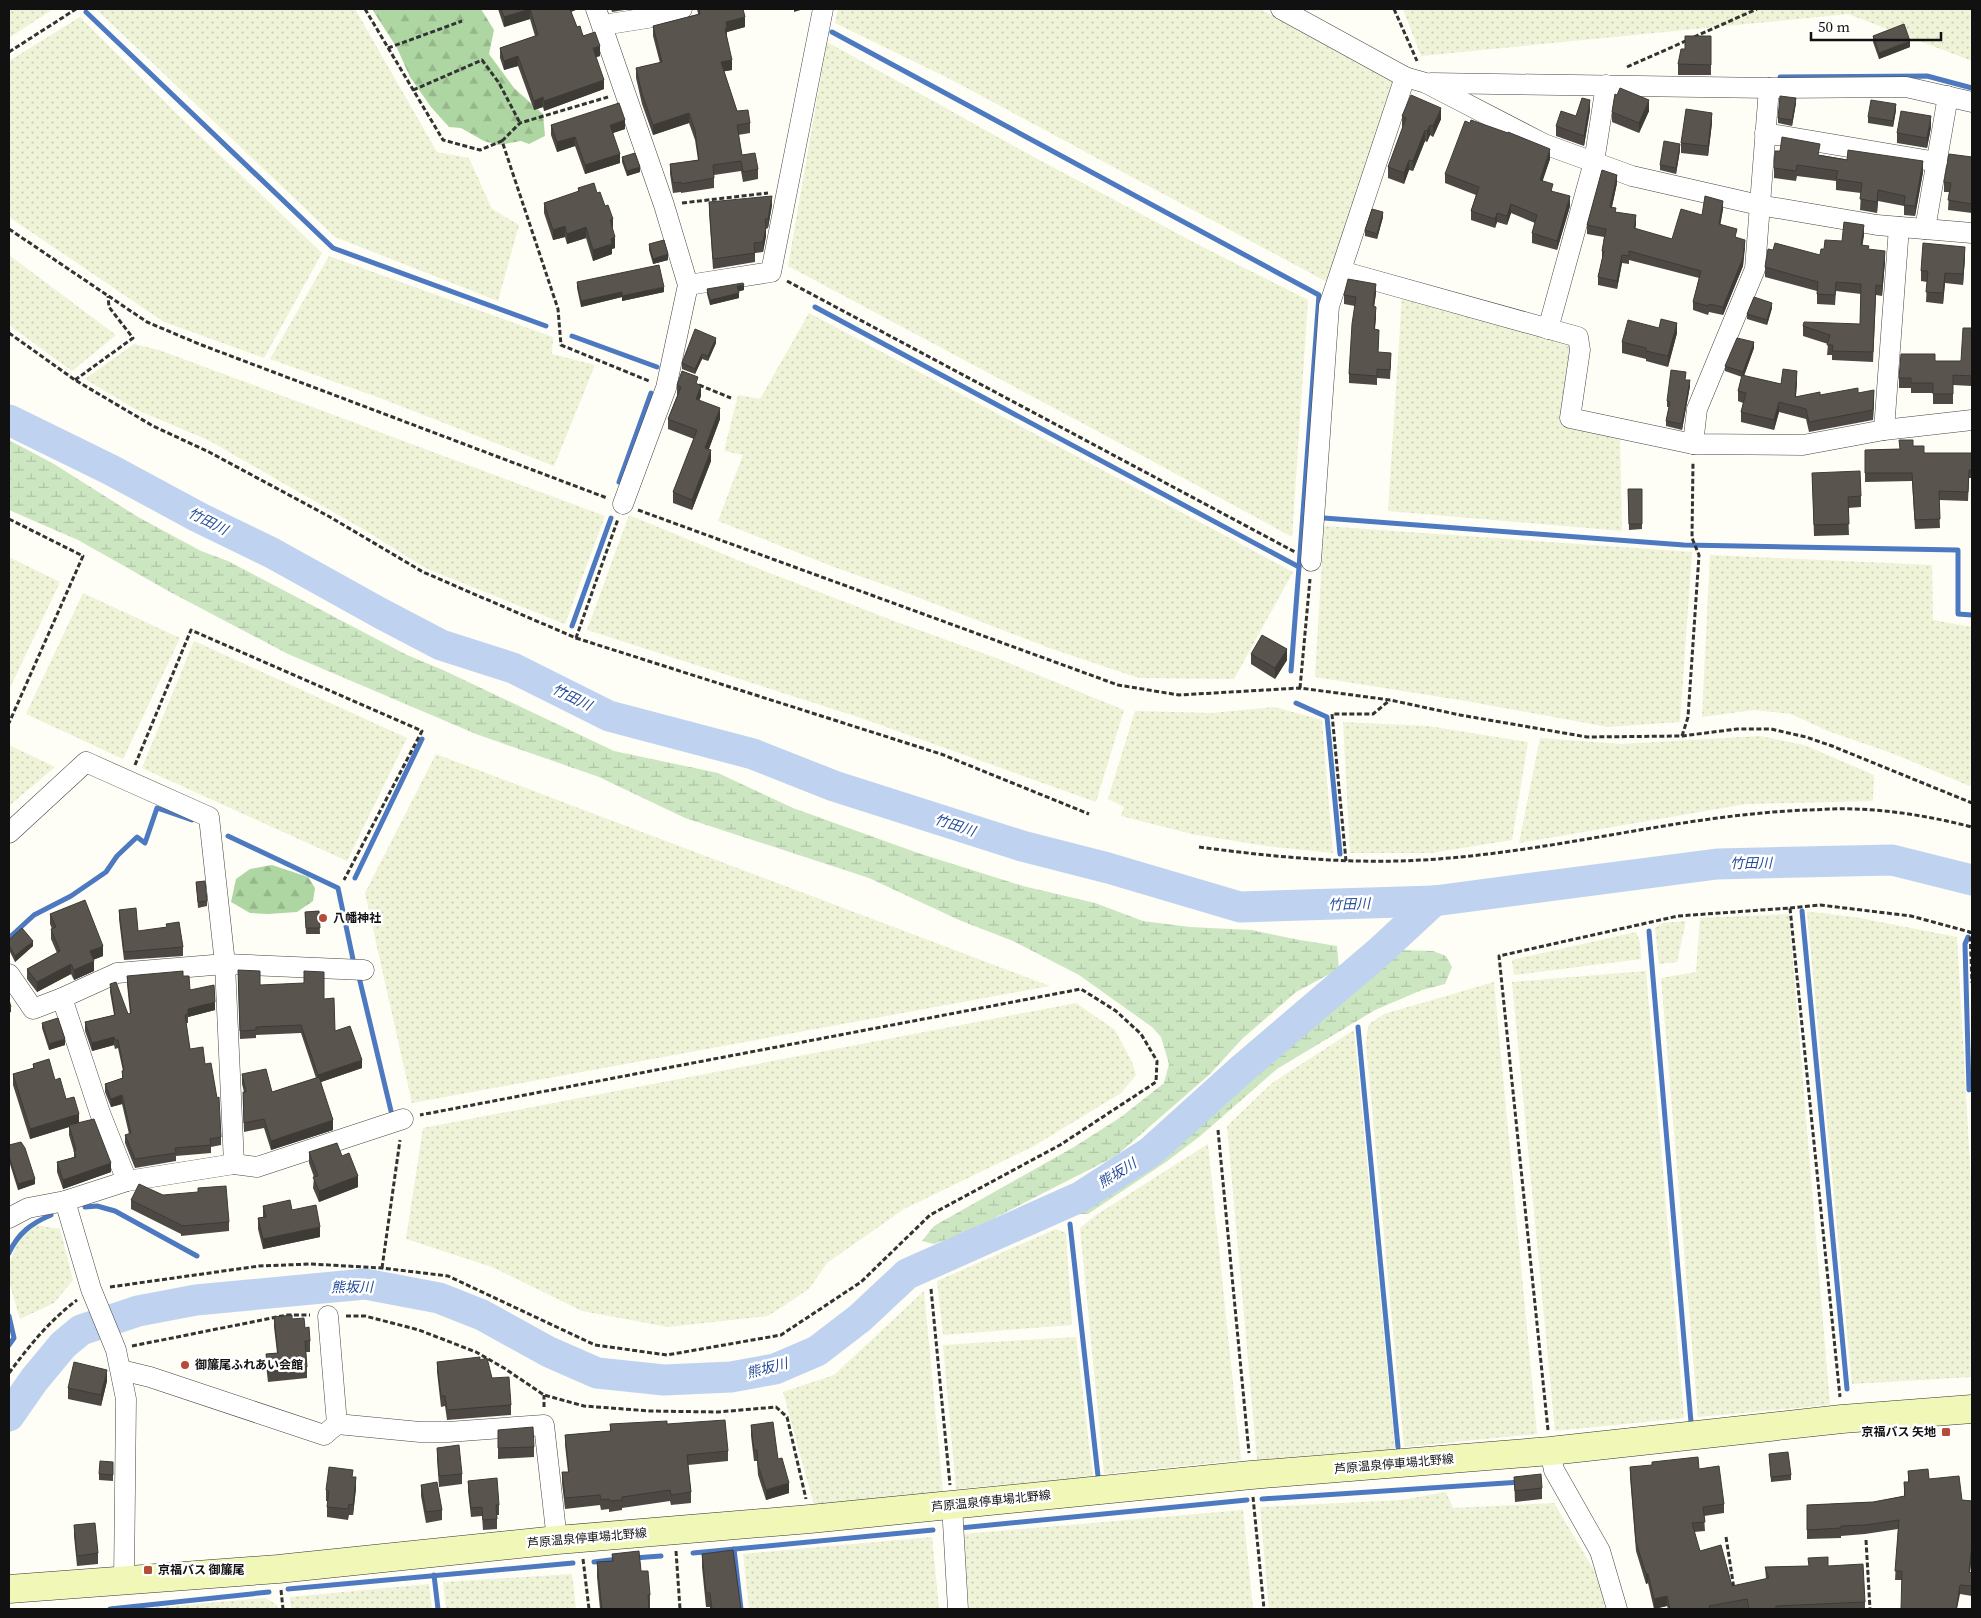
<svg xmlns="http://www.w3.org/2000/svg" width="1981" height="1618" viewBox="0 0 1981 1618" font-family="'Source Serif 4','Noto Sans JP',serif">
  <style>
    .farmland { fill: url(#farmland-dots) }
    .forest { fill: url(#forest-firs) }
    .wetland { fill: url(#wetland-marsh) }
    .lines { fill: none; stroke-linecap: round; stroke-linejoin: round }
    .stream { stroke: #4d79c1; stroke-width: 5 }
    .river { stroke: #bfd3f1; stroke-width: 31 }
    .minor-casing { stroke: #444; stroke-width: 21 }
    .secondary-casing { stroke: #333; stroke-width: 29 }
    .path { stroke: #333; stroke-width: 3; stroke-dasharray: 5 2.5; stroke-linecap: butt }
    .minor { stroke: #fff; stroke-width: 20 }
    .secondary { stroke: #f0f7b7; stroke-width: 28 }
    .wall { fill: #4d4843 }
    .shaded-wall { fill: #3e3b37 }
    .building { fill: #59544e; stroke: #3e3b37 }
    .poi-dot { fill: #b44c36; stroke: #fff; stroke-width: 2 }
    .labels { text-anchor: middle; stroke-width: 5; stroke-linejoin: round; paint-order: stroke }
    .poi-label { font-size: 12px; font-weight: bold; fill: #111; stroke: #fff; text-anchor: start }
    .street-label { font-size: 12px; fill: #111; stroke: #fff }
    .water-label { font-size: 14px; font-style: italic; fill: #254c98; stroke: #fff }
  </style>
  <defs>
    <pattern id="farmland-dots" width="8" height="8" patternUnits="userSpaceOnUse" patternTransform="scale(1.25)"><rect width="8" height="8" fill="#eff3d7"/><path d="M2 2h.1M6 6h.1" fill="none" stroke="#cccfb8" stroke-width="1.8" stroke-linecap="round"/></pattern>
    <pattern id="forest-firs" width="22" height="20" patternUnits="userSpaceOnUse" patternTransform="scale(1.25)"><rect width="22" height="20" fill="#aed6a2"/><path d="M5 1l3.5 6h-7zM16 11l3.5 6h-7z" fill="#95b78a"/></pattern>
    <pattern id="wetland-marsh" width="20" height="14" patternUnits="userSpaceOnUse" patternTransform="scale(1.25)"><rect width="20" height="14" fill="#cce6c1"/><path d="M1 5h8M5 5V1M11 12h8M15 12V8" fill="none" stroke="#aec4a5"/></pattern>
  </defs>
  <rect width="100%" height="100%" fill="#fefef6"/>
  <g class="farmland">
    <path d="M9,9H53L9,38Z"/>
    <path d="M96,9H355L437,152L469,158L492,209L519,225L498,301L335,237Z"/>
    <path d="M838,9H1260L1395,82L1327,282L950,79L835,23Z"/>
    <path d="M1403,9H1972V61L1848,14L1421,56Z"/>
    <path d="M80,17L179,116L322,253L264,358L164,322L9,217V61Z"/>
    <path d="M827,42L1030,155L1199,245L1308,300L1292,537L1099,432L788,266Z"/>
    <path d="M9,255L116,335L72,371L9,325Z"/>
    <path d="M329,256L553,337L552,354L595,365L554,466L380,398L270,359Z"/>
    <path d="M1402,296L1571,344L1562,425L1620,438L1622,531L1388,511Z"/>
    <path d="M809,313L1293,572L1234,679L1139,678L1052,649L899,590L834,567L718,521L743,455L724,451L738,395L760,399Z"/>
    <path d="M134,344L159,350L605,516L565,624L425,568L363,529L210,441L135,409L85,379Z"/>
    <path d="M629,515L757,568L897,622L999,659L1124,710L1096,802L861,718L587,630Z"/>
    <path d="M1324,526L1692,552L1680,722L1608,727L1472,702L1315,677Z"/>
    <path d="M1710,555L1932,565L1933,620L1972,627V787L1894,754L1828,731L1791,714L1754,710L1702,717Z"/>
    <path d="M9,557L60,582L9,690Z"/>
    <path d="M83,593L180,638L123,759L26,714Z"/>
    <path d="M194,641L407,738L347,861L142,768Z"/>
    <path d="M1274,707L1322,720L1333,853L1266,846L1192,834L1121,816L1124,807L1108,799L1135,711L1212,713Z"/>
    <path d="M1343,722L1428,726L1528,742L1512,840L1431,853H1350Z"/>
    <path d="M1760,736L1804,745L1874,775L1873,801L1746,804L1519,843L1540,738L1621,744Z"/>
    <path d="M9,745L55,767L9,806Z"/>
    <path d="M436,754L597,815L1050,986L412,1103L365,893Z"/>
    <path d="M1807,912L1824,913L1860,918L1957,937L1972,1200V1377L1852,1384Z"/>
    <path d="M1789,914L1830,1405L1698,1417L1661,978L1696,972L1700,918Z"/>
    <path d="M1686,921L1677,962L1659,964L1655,928L1663,923Z"/>
    <path d="M1636,932L1640,942L1641,959L1514,975L1512,960Z"/>
    <path d="M1646,971L1684,1418L1555,1431L1512,982Z"/>
    <path d="M1494,982L1537,1434L1404,1447L1366,1044L1367,1033L1369,1024L1384,1014Z"/>
    <path d="M1076,1003L1115,1030L1132,1062L1136,1075L1121,1093L1034,1146L904,1209L827,1263L809,1289L768,1316L668,1327L582,1311L492,1267L406,1239L423,1128Z"/>
    <path d="M1354,1030L1395,1449L1257,1460L1227,1126L1272,1083Z"/>
    <path d="M1208,1144L1241,1460L1104,1474L1080,1228L1096,1215Z"/>
    <path d="M35,1225L60,1229L73,1280L54,1303L20,1319L9,1282V1265L18,1240Z"/>
    <path d="M1056,1229L1066,1233L1072,1325L943,1335L937,1281Z"/>
    <path d="M924,1291L943,1492L814,1505L783,1392L834,1375Z"/>
    <path d="M1076,1337L1093,1477L956,1489L943,1345Z"/>
    <path d="M1446,1492L1453,1508L1554,1503L1598,1577L1605,1609H1269L1260,1507L1402,1500Z"/>
    <path d="M1243,1510L1253,1609H969L964,1534Z"/>
    <path d="M932,1537L939,1609H749L743,1554Z"/>
    <path d="M572,1574L576,1609H446L443,1582Z"/>
    <path d="M429,1584L432,1609H291L290,1597Z"/>
    <path d="M265,1598L277,1605L278,1609H139Z"/>
  </g>
  <g class="forest">
    <path d="M372,9H481L494,30L489,54L514,88L543,114L545,136L529,144L521,141L498,145L484,141L461,128L449,127L431,107L410,77L397,48Z"/>
    <path d="M272,865L308,877L315,888L313,901L297,912L268,914L250,913L231,902L236,879L250,869Z"/>
  </g>
  <g class="wetland">
    <path d="M9,440L54,464L138,517L201,551L228,561L407,655L443,670L614,751L718,773L793,808L918,853L1023,886L1095,903L1143,921L1190,927L1251,930L1300,940L1337,946L1339,969L1296,992L1242,1039L1210,1074L1116,1156L965,1233L934,1244L922,1241L934,1226L1074,1147L1121,1117L1164,1083L1169,1064L1161,1037L1152,1027L1079,975L1013,941L959,920L869,878L685,818L599,777L476,734L288,654L172,593L78,540L9,510Z"/>
    <path d="M1397,950L1433,951L1446,956L1452,967L1445,984L1422,990L1375,1010L1277,1069L1199,1137L1166,1162L1088,1214H1073L1075,1208L1089,1196L1130,1174L1184,1133L1277,1049L1329,1009L1382,959Z"/>
  </g>
  <g class="lines">
    <g class="stream">
      <path d="M86,12L333,248L546,326"/>
      <path d="M832,32L1319,295L1299,567"/>
      <path d="M1780,77L1927,76L1972,88"/>
      <path d="M815,307L1299,567L1291,671"/>
      <path d="M572,336L657,367"/>
      <path d="M619,482L651,393"/>
      <path d="M1324,518L1684,545L1958,550V614L1972,615"/>
      <path d="M572,626L611,518"/>
      <path d="M1296,703L1327,717L1340,854"/>
      <path d="M228,836L338,888L354,964"/>
      <path d="M355,878L422,739"/>
      <path d="M1802,911L1847,1389"/>
      <path d="M1649,931L1691,1422"/>
      <path d="M1968,937L1965,944L1969,1090"/>
      <path d="M9,938L34,915L71,896L106,872L117,856L137,837L145,843L157,808L192,820"/>
      <path d="M359,977L391,1111"/>
      <path d="M1358,1027L1398,1447"/>
      <path d="M85,1207L97,1206L115,1211L197,1256"/>
      <path d="M1070,1224L1098,1476"/>
      <path d="M9,1253C18,1233 32,1223 51,1215"/>
      <path d="M9,1316L14,1338L9,1345"/>
      <path d="M1262,1499L1521,1482"/>
      <path d="M960,1528L1247,1500"/>
      <path d="M734,1549L741,1609"/>
      <path d="M693,1553L933,1530"/>
      <path d="M634,1558L661,1556"/>
      <path d="M594,1562L618,1559"/>
      <path d="M434,1575L438,1609"/>
      <path d="M288,1589L573,1563"/>
      <path d="M110,1609L269,1592"/>
    </g>
    <g class="river">
      <path d="M9,420L111,470L198,517L272,553L380,613L441,645L513,668L609,716L753,754L834,786L1022,846L1108,868L1240,907L1434,901L1717,864L1892,860L1972,880"/>
      <path d="M9,1416L34,1380L63,1345L81,1330L138,1311L196,1300L365,1284L439,1298L482,1315L549,1352L597,1373L664,1380L731,1377L775,1369L817,1351L860,1318L907,1274L1080,1197L1150,1152L1242,1069L1379,952L1434,901"/>
    </g>
    <defs>
      <g id="minor">
        <path d="M596,9L664,205L688,285L666,388L623,504"/>
        <path d="M1281,9L1405,77L1426,83L1544,144L1632,176L1759,205L1877,225L1972,233"/>
        <path d="M603,25L660,16L682,9"/>
        <path d="M1431,83L1769,88L1906,87L1972,102"/>
        <path d="M1765,133L1937,162"/>
        <path d="M1899,227L1884,430L1972,420"/>
        <path d="M1925,229L1948,96"/>
        <path d="M1341,271L1578,337L1580,350L1570,418L1693,444L1803,445L1884,430"/>
        <path d="M688,285L771,272L823,9"/>
        <path d="M1548,329L1594,162L1606,85"/>
        <path d="M1693,444L1697,409L1755,269L1769,88"/>
        <path d="M1311,561L1329,306L1405,77"/>
        <path d="M9,833L86,762L209,817L225,964L234,1164"/>
        <path d="M9,974L33,1009L62,998L117,973L225,964L364,970"/>
        <path d="M62,998L100,1113L127,1181"/>
        <path d="M65,1201L91,1289L116,1350L126,1399L124,1580"/>
        <path d="M9,1218L28,1208L65,1201L127,1181L234,1164L257,1167L403,1119"/>
        <path d="M328,1316L337,1424L420,1432H448L544,1425L557,1540"/>
        <path d="M121,1370L150,1377L324,1435L337,1424"/>
        <path d="M1550,1451L1554,1470L1600,1551L1617,1609"/>
        <path d="M952,1505L958,1609"/>
      </g>
      <path id="secondary" d="M9,1589L278,1569L557,1540L810,1519L1251,1475L1550,1451L1842,1419L1972,1409"/>
    </defs>
    <use href="#minor" class="minor-casing"/>
    <use href="#secondary" class="secondary-casing"/>
    <g class="path">
      <path d="M365,9L443,140L480,150L502,141L558,309L561,345L649,381"/>
      <path d="M1394,9L1417,61"/>
      <path d="M1694,37L1757,9"/>
      <path d="M388,48L462,21"/>
      <path d="M9,52L76,9"/>
      <path d="M1627,67L1688,40"/>
      <path d="M413,90L482,60L499,83L520,123"/>
      <path d="M502,141L520,123L608,97"/>
      <path d="M682,203L768,193"/>
      <path d="M9,229L147,322L199,344L607,498"/>
      <path d="M787,281L1295,552"/>
      <path d="M9,333L75,380L153,426L209,452L330,517L423,572L576,638L618,519"/>
      <path d="M75,380L133,338L109,307L108,296"/>
      <path d="M699,385L731,398"/>
      <path d="M638,510L1118,685L1179,695L1300,688L1390,700L1460,715L1587,737L1682,736L1737,729H1771L1806,737L1832,746L1972,803"/>
      <path d="M9,519L83,556L9,723"/>
      <path d="M576,638L941,754L1089,814"/>
      <path d="M1300,688L1310,579"/>
      <path d="M1682,736L1688,717L1699,555L1692,538L1693,462"/>
      <path d="M135,765L191,630L422,731L344,880"/>
      <path d="M1199,847C1282,858 1365,866 1449,858C1569,848 1685,815 1806,810C1821,810 1837,808 1853,809C1893,810 1933,817 1972,827"/>
      <path d="M1346,861L1332,714H1373L1390,700"/>
      <path d="M1790,908L1820,905L1911,916L1970,932L1972,983"/>
      <path d="M1218,1130L1249,1453"/>
      <path d="M382,1268L400,1140"/>
      <path d="M110,1287L259,1266L311,1264L382,1268L448,1276L595,1345L667,1355L781,1335L861,1282L930,1215L1060,1145L1156,1082L1157,1061L1141,1034L1116,1011L1081,989L420,1115"/>
      <path d="M931,1289L950,1485"/>
      <path d="M346,1316H365L419,1330L476,1352L504,1368L544,1395L584,1406L650,1411L718,1412L776,1407L787,1417L806,1499"/>
      <path d="M132,1346L287,1315H310"/>
      <path d="M9,1373C29,1346 50,1320 77,1300"/>
      <path d="M544,1407V1395"/>
      <path d="M1548,1430L1499,956L1678,916L1790,908L1840,1397"/>
      <path d="M1253,1497L1264,1609"/>
      <path d="M1726,1537L1734,1589"/>
      <path d="M1866,1540L1870,1609"/>
      <path d="M676,1551L680,1609"/>
      <path d="M583,1559L589,1609"/>
      <path d="M281,1590L283,1609"/>
    </g>
    <use href="#minor" class="minor"/>
    <use href="#secondary" class="secondary"/>
  </g>
  <g class="wall">
    <path d="M498,9H578L571,12L577,27L600,56L596,57L604,89L544,111L543,107L534,110L518,66L504,70L500,58V48L535,36L530,19L504,27Z"/>
    <path d="M611,9H630L612,12Z"/>
    <path d="M697,9H743L745,27L727,32V38L732,70L724,71L737,111L750,123V133L738,135L742,155L758,169V179L743,182L741,171L714,175V188L681,193V192L673,193L670,174V164L698,160L695,140L689,123L653,135L642,104L636,78V68L660,63L653,36V26L698,14Z"/>
    <path d="M1711,36V75H1678V64L1685,49Z"/>
    <path d="M1873,36L1910,47L1879,59L1873,42Z"/>
    <path d="M1796,103L1792,126L1778,123V118Z"/>
    <path d="M1590,110L1584,146L1556,136V126L1576,116Z"/>
    <path d="M1896,110L1893,127L1868,123V117Z"/>
    <path d="M1649,111L1639,133L1612,122V112Z"/>
    <path d="M1402,116L1441,119L1433,137L1430,135L1427,142L1425,141L1413,171L1409,170L1404,184L1388,178V167L1403,128L1402,127Z"/>
    <path d="M1712,123L1708,156L1681,153V143Z"/>
    <path d="M551,125L625,129L613,133L620,163L585,174L575,146L557,152L551,135Z"/>
    <path d="M1931,127L1927,148L1897,143V133Z"/>
    <path d="M1680,150L1676,174L1660,170V165Z"/>
    <path d="M1820,155L1923,172L1915,216L1904,215V206L1878,201L1877,213L1860,210L1861,193L1836,190V181L1797,176L1796,181L1774,178V168Z"/>
    <path d="M622,157L640,172L627,176L622,162Z"/>
    <path d="M1972,157V213L1948,210L1949,192H1944V182Z"/>
    <path d="M1550,159L1542,181L1553,192L1570,206L1557,250L1532,243V233L1535,223L1511,213L1507,225L1497,222L1495,228L1471,220V211L1476,195L1445,183V174Z"/>
    <path d="M1617,183L1612,207L1616,212L1636,224L1635,229L1672,239L1702,215L1723,209L1720,224L1737,238L1745,248L1743,266L1723,315L1709,312L1708,315L1693,310V302L1699,278L1629,260V264L1622,263L1617,289L1598,285V277L1602,259V251L1604,237L1587,234V225Z"/>
    <path d="M578,188L597,193L613,230L615,248L612,249V254L593,261L586,238L567,244L565,237L553,240L544,213V203L578,192Z"/>
    <path d="M709,202L772,205L768,228L766,229V236L763,252L755,253V262L713,269L709,212Z"/>
    <path d="M1383,217L1377,239L1365,236V230Z"/>
    <path d="M1864,235L1862,245L1885,261L1882,296L1876,295L1873,362L1832,360V355H1827L1828,344L1803,336V326L1860,324L1861,294L1836,291L1835,305L1817,304V291L1765,277V267L1773,250L1820,255L1824,249L1842,241Z"/>
    <path d="M649,244L668,260L653,264L649,250Z"/>
    <path d="M1965,257L1963,285L1945,283L1943,304L1926,302L1927,282L1921,281V271Z"/>
    <path d="M577,282L664,292L622,301V297L581,307L577,288Z"/>
    <path d="M707,289L744,290L738,291L739,298L710,305L707,294Z"/>
    <path d="M1376,293L1374,306L1376,316L1375,329L1379,338L1378,352L1391,362L1390,379L1377,378V385L1349,383V374L1355,306L1344,304V295Z"/>
    <path d="M1772,308L1767,325L1747,319V314Z"/>
    <path d="M1972,328V386L1953,385V404H1933V393H1911V388H1899V378L1935,361H1961Z"/>
    <path d="M1677,333L1668,367L1646,361V359L1622,353V342Z"/>
    <path d="M716,343L708,361L702,359L695,374L682,369V363Z"/>
    <path d="M1754,348L1744,376L1781,384L1797,381L1796,397L1858,393L1874,400L1873,420L1809,432L1806,419L1779,412L1774,430L1741,422V412L1743,403L1738,401V391L1742,377L1725,371V366Z"/>
    <path d="M1686,380L1690,386L1682,430L1666,426V421L1669,407H1667V401Z"/>
    <path d="M698,384L701,396L699,400L720,419L709,449L711,461L692,510L673,503V492L694,439L668,429V419L677,396V385Z"/>
    <path d="M1913,446L1924,453H1972V478H1969L1968,501L1939,500L1940,528L1915,529L1912,481L1865,482V450L1899,449Z"/>
    <path d="M1812,473L1861,496V507L1848,508L1849,535L1814,536Z"/>
    <path d="M1628,489H1642V529L1629,530Z"/>
    <path d="M1251,654L1287,660L1275,679L1251,664Z"/>
    <path d="M196,882L207,901V906L198,908Z"/>
    <path d="M119,910L138,931L183,947V956L124,960L119,919Z"/>
    <path d="M319,911L320,934H306L305,912Z"/>
    <path d="M50,914L103,956L93,960L94,971L74,980L71,974L37,992L27,979V969L57,953L51,939V929H52L50,924Z"/>
    <path d="M9,940L33,946L15,962L9,950Z"/>
    <path d="M127,976H183L190,990L215,1010L188,1017V1023H186L190,1049L205,1064L221,1137V1145L211,1147V1153L176,1156V1161L135,1168L125,1143V1135L129,1134L122,1104L111,1107L105,1092V1084L122,1078V1071H123L118,1048L115,1049L114,1045L92,1051L85,1031V1022L114,1015L110,992V984L128,1014H130L127,984Z"/>
    <path d="M238,979L260,985L324,999L335,1031L362,1068L321,1082L333,1130L271,1150L264,1128L244,1132L243,1101V1092H244L242,1084V1074L272,1092L316,1078L301,1033L256,1035V1038L240,1039Z"/>
    <path d="M42,1023L65,1045L49,1050L42,1028Z"/>
    <path d="M33,1064L55,1080L79,1123L111,1172L63,1189L57,1172V1162L74,1157V1152L69,1135V1127L30,1139L13,1085V1074L33,1068Z"/>
    <path d="M9,1145L35,1184L18,1190L9,1161Z"/>
    <path d="M309,1152L342,1156L358,1187L319,1202L313,1188L314,1177L309,1163Z"/>
    <path d="M163,1195L229,1222V1231L181,1236V1234L131,1209V1200Z"/>
    <path d="M263,1206L292,1210L320,1237L263,1249L258,1229V1218L263,1217Z"/>
    <path d="M274,1317L292,1319L305,1328L310,1341V1352H306L307,1367V1378L268,1382L266,1365V1354L277,1353L274,1327Z"/>
    <path d="M480,1360L511,1405V1415L447,1420L445,1406L441,1407L437,1372V1362Z"/>
    <path d="M107,1381L101,1406L68,1399V1388Z"/>
    <path d="M610,1424H667L728,1451V1461L688,1465L691,1492V1503L671,1505L670,1501L622,1508V1510L609,1512V1509L601,1510L600,1505L565,1509L562,1483V1472H568L565,1445V1435L610,1431Z"/>
    <path d="M751,1425L778,1459L789,1493L766,1500L758,1475L757,1461H754L751,1436Z"/>
    <path d="M498,1430L534,1447V1457L498,1459Z"/>
    <path d="M437,1448L462,1474V1484L439,1487L437,1458Z"/>
    <path d="M1769,1454L1791,1475V1480L1771,1482Z"/>
    <path d="M113,1462V1481L99,1480V1474Z"/>
    <path d="M1630,1467L1699,1469L1724,1504V1513L1704,1516L1705,1531L1694,1532L1700,1551L1732,1586L1766,1579L1765,1567L1828,1566L1865,1602V1609H1668L1667,1606L1654,1609L1648,1583L1646,1584L1636,1551L1630,1477Z"/>
    <path d="M1908,1471L1929,1479L1962,1500L1972,1501V1553L1970,1573H1972V1596L1960,1594L1902,1580H1895L1898,1529L1865,1534L1841,1536V1538L1807,1539V1505L1873,1502L1904,1496V1482H1908Z"/>
    <path d="M353,1477L356,1488L353,1515H349L348,1520L327,1517V1501H326V1490Z"/>
    <path d="M1514,1477L1542,1488V1499L1515,1502Z"/>
    <path d="M468,1481L499,1505V1515H497V1529L483,1530L482,1516L471,1517L468,1491Z"/>
    <path d="M421,1485L442,1510V1520L426,1523L421,1496Z"/>
    <path d="M74,1525L98,1553V1564L77,1566L74,1536Z"/>
    <path d="M612,1554L641,1571L650,1595V1609H600L597,1577V1562L612,1561Z"/>
    <path d="M702,1554L741,1609H710V1607H706L702,1567Z"/>
  </g>
  <g class="shaded-wall">
    <path d="M530,9V19L504,27V17Z"/>
    <path d="M568,9H578L568,13Z"/>
    <path d="M794,9H804L794,12Z"/>
    <path d="M745,17V27L727,32V38L725,39L726,22Z"/>
    <path d="M1910,41V47L1879,59V53Z"/>
    <path d="M600,46V56L593,58V48Z"/>
    <path d="M518,56V66L504,70V61Z"/>
    <path d="M732,60V70L721,72V62Z"/>
    <path d="M604,80V89L544,111V101Z"/>
    <path d="M543,97V107L534,110V101Z"/>
    <path d="M1796,98V103L1792,126V120Z"/>
    <path d="M1590,100V110L1584,146V136Z"/>
    <path d="M1649,100V111L1639,133V123Z"/>
    <path d="M1896,104V110L1893,127V121Z"/>
    <path d="M1441,108V119L1433,137V126Z"/>
    <path d="M689,113V123L653,135V125Z"/>
    <path d="M1712,113V123L1708,156V146Z"/>
    <path d="M1931,116V127L1927,148V138Z"/>
    <path d="M625,120V129L610,134V125Z"/>
    <path d="M1430,125V135L1427,142V131Z"/>
    <path d="M1425,130V141L1413,171V161Z"/>
    <path d="M575,137V146L557,152V142Z"/>
    <path d="M1680,144V150L1676,174V168Z"/>
    <path d="M1550,149V159L1540,189V180Z"/>
    <path d="M620,154V163L585,174V165Z"/>
    <path d="M1409,160V170L1404,184V173Z"/>
    <path d="M1923,161V172L1915,216V206Z"/>
    <path d="M640,167V172L627,176V171Z"/>
    <path d="M1617,175V183L1610,215V207Z"/>
    <path d="M1878,190V201L1877,213V202Z"/>
    <path d="M772,196V205L768,228V219Z"/>
    <path d="M1570,196V206L1557,250V241Z"/>
    <path d="M1723,201V209L1719,233V224Z"/>
    <path d="M1511,204V213L1507,225V216Z"/>
    <path d="M1383,212V217L1377,239V234Z"/>
    <path d="M1497,213V222L1495,228V219Z"/>
    <path d="M1636,215V224L1634,237V228Z"/>
    <path d="M613,219V230L610,220Z"/>
    <path d="M1864,225V235L1861,255V245Z"/>
    <path d="M565,226V237L553,240V230Z"/>
    <path d="M586,227V238L567,244V234Z"/>
    <path d="M766,227V236L763,252V242Z"/>
    <path d="M615,237V248L612,249V254L593,261V250L611,239Z"/>
    <path d="M1745,240L1743,266L1723,315V307Z"/>
    <path d="M1965,247V257L1963,285V274Z"/>
    <path d="M1885,251V261L1882,296V286Z"/>
    <path d="M668,254V260L653,264V259Z"/>
    <path d="M1622,255V263L1617,289V281Z"/>
    <path d="M1945,273V283L1943,304V293Z"/>
    <path d="M1376,284V293L1373,315V306Z"/>
    <path d="M744,285V290L737,292V286Z"/>
    <path d="M664,287V292L622,301V296Z"/>
    <path d="M622,292V297L581,307V301Z"/>
    <path d="M739,293V298L710,305V300Z"/>
    <path d="M1772,303V308L1767,325V320Z"/>
    <path d="M1376,307V316L1374,338V329Z"/>
    <path d="M1677,323V333L1668,367V356Z"/>
    <path d="M716,338V343L708,361V356Z"/>
    <path d="M1754,342V348L1743,378V372Z"/>
    <path d="M702,354V359L695,374V369Z"/>
    <path d="M1797,371V381L1795,407V397Z"/>
    <path d="M1690,380V386L1682,430V424Z"/>
    <path d="M701,386V396L696,409V399Z"/>
    <path d="M1874,390V400L1873,420V410Z"/>
    <path d="M1779,402V412L1774,430V420Z"/>
    <path d="M720,408V419L705,459V448Z"/>
    <path d="M711,450V461L692,510V500Z"/>
    <path d="M1287,649V660L1275,679V668Z"/>
    <path d="M33,941V946L15,962V956Z"/>
    <path d="M103,946V956L90,961V951Z"/>
    <path d="M94,961V971L74,980V970Z"/>
    <path d="M71,964V974L37,992V982Z"/>
    <path d="M215,1002V1010L188,1017V1009Z"/>
    <path d="M11,1007V1012L9,1013V1008Z"/>
    <path d="M114,1037V1045L92,1051V1043Z"/>
    <path d="M65,1039V1045L49,1050V1044Z"/>
    <path d="M362,1060V1068L318,1083V1075Z"/>
    <path d="M122,1095V1104L111,1107V1099Z"/>
    <path d="M79,1114V1124L69,1125V1127L30,1139V1129Z"/>
    <path d="M333,1120V1130L271,1150V1141Z"/>
    <path d="M111,1163V1172L63,1189V1180Z"/>
    <path d="M358,1176V1187L319,1202V1191Z"/>
    <path d="M35,1179V1184L18,1190V1184Z"/>
    <path d="M320,1227V1237L263,1249V1239Z"/>
    <path d="M107,1370V1381L101,1406V1395Z"/>
    <path d="M356,1477V1488L353,1515V1505Z"/>
    <path d="M789,1483V1493L766,1500V1490Z"/>
    <path d="M1972,1544V1553L1969,1582V1572Z"/>
    <path d="M1646,1574H1648V1583L1646,1584Z"/>
    <path d="M1960,1585V1594L1957,1609H1956Z"/>
    <path d="M1667,1596V1606L1654,1609V1599Z"/>
  </g>
  <g class="building">
    <path d="M501,9H570L577,27L580,26L583,36L595,32L600,46L593,48L604,80L544,101L543,97L534,101L518,56L504,61L500,48L538,35L530,9L504,17Z"/>
    <path d="M699,9H743L745,17L726,22L727,28L725,29L732,60L721,62L737,111L748,110L750,123L737,125L742,155L755,153L758,169L743,172L741,161L713,165L714,178L681,184V182L673,183L670,164L699,160L695,130L689,113L653,125L642,94L636,68L662,62L653,26L700,14Z"/>
    <path d="M1904,24L1910,41L1879,53L1873,36Z"/>
    <path d="M1685,36H1711V65L1678,64L1681,49H1685Z"/>
    <path d="M1620,88L1649,100L1639,123L1612,112L1615,94L1617,95Z"/>
    <path d="M1411,95L1441,108L1433,126L1430,125L1427,131L1425,130L1413,161L1409,160L1404,173L1388,167L1406,118L1402,116Z"/>
    <path d="M1780,96L1796,98L1792,120L1778,118Z"/>
    <path d="M1582,98L1590,100L1584,136L1556,126L1561,111L1576,116Z"/>
    <path d="M1871,100L1896,104L1893,121L1868,117Z"/>
    <path d="M619,103L625,120L610,125L620,154L585,165L575,137L557,142L551,125Z"/>
    <path d="M1686,109L1712,113L1708,146L1681,143Z"/>
    <path d="M1901,111L1931,116L1927,138L1897,133Z"/>
    <path d="M1471,120L1508,133V132L1550,149L1540,180L1553,184L1551,191L1570,196L1557,241L1532,233L1537,215L1511,204L1507,216L1497,213L1495,219L1471,211L1479,187L1445,174L1465,121L1470,123Z"/>
    <path d="M1782,137L1820,144L1818,155L1847,160L1848,150L1923,161L1915,206L1904,205L1905,196L1878,190L1877,202L1860,199L1862,183L1836,179L1838,171L1797,165L1796,171L1774,168L1775,151H1780Z"/>
    <path d="M1664,141L1680,144L1676,168L1660,165Z"/>
    <path d="M635,153L640,167L627,171L622,157Z"/>
    <path d="M1949,154L1972,157V204L1948,200L1951,183L1944,182Z"/>
    <path d="M1602,170L1617,175L1610,207L1616,208L1615,212L1636,215L1634,228L1672,239L1681,209L1702,215L1705,196L1723,201L1719,224L1737,229L1735,237L1745,240L1743,258L1723,307L1709,304L1708,306L1693,302L1701,271L1629,251V256L1622,255L1617,281L1598,277L1604,251H1602L1606,229L1587,225Z"/>
    <path d="M594,183L597,193L600,192L605,206L608,205L613,219L610,220L615,237L611,239L612,244L593,250L586,227L567,234L565,226L553,230L544,203L579,191L578,188Z"/>
    <path d="M772,196L768,219H765L766,227L763,242L754,243L755,253L713,259L709,202Z"/>
    <path d="M1372,209L1383,212L1377,234L1365,230Z"/>
    <path d="M1844,222L1864,225L1861,245L1869,246L1868,249L1885,251L1882,286L1876,285L1873,352L1832,351L1833,345H1827L1830,335L1803,326L1804,322L1860,324L1861,284L1836,282L1835,295L1817,294L1818,282L1765,267L1768,249L1773,250L1775,243L1820,255L1821,249H1824L1825,240L1842,241Z"/>
    <path d="M664,240L668,254L653,259L649,244Z"/>
    <path d="M1923,243L1965,247L1963,274L1945,273L1943,293L1926,292L1928,271H1921Z"/>
    <path d="M659,265L664,287L622,296V292L581,301L577,282Z"/>
    <path d="M1348,279L1376,284L1373,306L1376,307L1374,329L1379,330L1378,352L1391,353L1390,370L1377,369V376L1349,374L1352,324L1356,297L1344,295Z"/>
    <path d="M743,283L744,285L737,286L739,293L710,300L707,289Z"/>
    <path d="M1754,297L1772,303L1767,320L1747,314Z"/>
    <path d="M1661,319L1677,323L1668,356L1646,351V348L1622,342L1628,320L1659,328Z"/>
    <path d="M1963,328H1972V376L1953,375V394H1933V383H1911V378H1899L1901,354H1935V361H1961Z"/>
    <path d="M695,329L716,338L708,356L702,354L695,369L682,363Z"/>
    <path d="M1737,338L1754,342L1743,372L1725,366Z"/>
    <path d="M1783,369L1797,371L1795,397L1820,392V395L1858,388V393L1874,390L1873,410L1809,422L1806,409L1779,402L1774,420L1741,412L1746,393L1738,391L1742,375L1781,384Z"/>
    <path d="M1671,370L1686,372L1685,380H1690L1682,424L1666,421L1670,402L1667,401Z"/>
    <path d="M682,371L698,377L696,383L701,386L696,399L720,408L705,448L711,450L692,500L673,492L697,430L668,419L681,387L677,385Z"/>
    <path d="M1899,440H1913V446H1924V453H1972V470H1969L1968,492L1939,491L1940,519L1915,520L1912,473H1865V450L1900,449Z"/>
    <path d="M1860,471L1861,496L1848,497L1849,524L1814,525L1812,473Z"/>
    <path d="M1628,489H1642V524H1629Z"/>
    <path d="M1262,635L1287,649L1275,668L1251,654Z"/>
    <path d="M205,881L207,901L198,902L196,882Z"/>
    <path d="M85,900L103,946L90,951L94,961L74,970L71,964L37,982L27,969L60,951L51,929L56,927L50,914Z"/>
    <path d="M136,908L138,931L167,927L166,924L179,922L183,947L124,952L119,910Z"/>
    <path d="M319,911L320,928H306L305,912Z"/>
    <path d="M22,928L33,941L15,956L9,945V940Z"/>
    <path d="M238,970L260,971V985L304,983V971L324,972V999L334,998L335,1031L350,1026L362,1060L318,1075L301,1025L256,1027V1030L240,1031Z"/>
    <path d="M183,971V976H189L190,990L214,985L215,1002L188,1009V1014L185,1015L190,1049L203,1047L205,1064L211,1063L217,1098L219,1097L221,1137L210,1139L211,1145L175,1148L176,1153L135,1159L125,1135L131,1133L122,1095L111,1099L105,1084L123,1078L122,1071L124,1070L118,1040H115L114,1037L92,1043L85,1022L115,1015L110,984L116,982L128,1014L131,1013L127,976Z"/>
    <path d="M9,1000L11,1007L9,1008Z"/>
    <path d="M58,1018L65,1039L49,1044L42,1023Z"/>
    <path d="M49,1059L55,1080L60,1078L66,1099L74,1097L79,1114L30,1129L13,1074L34,1068L33,1064Z"/>
    <path d="M266,1069L272,1092L319,1077L333,1120L271,1141L264,1119L244,1123L243,1092H246L242,1074Z"/>
    <path d="M94,1119L111,1163L63,1180L57,1162L76,1157L74,1151L76,1150L69,1125Z"/>
    <path d="M21,1142L25,1148L35,1179L18,1184L9,1156V1145Z"/>
    <path d="M337,1143L342,1156L349,1153L358,1176L319,1191L313,1177L318,1176L309,1152Z"/>
    <path d="M139,1184L163,1195L198,1192V1188L226,1186L229,1222L181,1226V1225L131,1200Z"/>
    <path d="M290,1200L292,1210L316,1205L320,1227L263,1239L258,1218L266,1217L263,1206Z"/>
    <path d="M292,1315V1319L304,1318L305,1328L309,1327L310,1341H305L307,1367L268,1372L266,1354L278,1353L274,1317Z"/>
    <path d="M480,1357V1360L487,1358L492,1378L509,1377L511,1405L447,1410L445,1396H441L437,1362Z"/>
    <path d="M74,1362L107,1370L101,1395L68,1388Z"/>
    <path d="M725,1420L728,1451L687,1455L691,1492L671,1495L670,1490L622,1497V1500L609,1501V1499L601,1500L600,1495L565,1498L562,1472H569L565,1435L611,1431L610,1424L667,1421V1424Z"/>
    <path d="M773,1422L778,1459L782,1458L789,1483L766,1490L758,1465L757,1450H754L751,1425Z"/>
    <path d="M533,1427L534,1447L498,1448V1430Z"/>
    <path d="M459,1445L462,1474L439,1476L437,1448Z"/>
    <path d="M1788,1452L1791,1475L1771,1477L1769,1454Z"/>
    <path d="M1698,1457L1699,1469L1719,1466L1724,1504L1703,1507L1705,1522L1692,1523L1700,1551L1721,1545L1732,1586L1769,1578L1765,1567L1809,1566L1808,1558L1828,1557V1566L1863,1564L1865,1602L1776,1606V1609H1749L1747,1599L1709,1606L1710,1609H1670L1667,1596L1654,1599L1648,1574H1646L1636,1542L1630,1467L1652,1465V1462Z"/>
    <path d="M100,1461L113,1462V1475L99,1474Z"/>
    <path d="M329,1467L353,1470L352,1477H356L353,1505L349,1504L348,1509L327,1507L329,1491L326,1490Z"/>
    <path d="M1928,1469L1929,1479L1959,1476L1962,1500L1972,1501V1544L1969,1572L1972,1573V1586L1960,1585L1956,1609H1901L1902,1571H1895L1899,1520L1865,1525L1841,1526V1528L1807,1530V1505L1873,1502L1905,1496L1904,1482H1909L1908,1471Z"/>
    <path d="M1541,1474L1542,1488L1515,1491L1514,1477Z"/>
    <path d="M497,1478L499,1505H496L497,1519L483,1520L482,1507L471,1508L468,1481Z"/>
    <path d="M437,1482L442,1510L426,1512L421,1485Z"/>
    <path d="M95,1523L98,1553L77,1556L74,1525Z"/>
    <path d="M733,1550L741,1609H712L710,1593H706L702,1554Z"/>
    <path d="M639,1551L641,1571H648L650,1595H648L649,1609H602L597,1562L613,1561L612,1554Z"/>
  </g>
  <g class="poi-dot">
    <circle cx="323" cy="918" r="5"/>
    <circle cx="185" cy="1365" r="5"/>
    <rect x="1941" y="1427" width="10" height="10" rx="2.5"/>
    <rect x="143" y="1565" width="10" height="10" rx="2.5"/>
  </g>
  <g class="labels">
    <g class="poi-label">
      <text x="333" y="922">八幡神社</text>
      <text x="195" y="1369">御簾尾ふれあい会館</text>
      <text x="1936" y="1436" text-anchor="end">京福バス 矢地</text>
      <text x="158" y="1574">京福バス 御簾尾</text>
    </g>
    <g class="street-label">
      <text transform="translate(1394 1464) rotate(-5)" y="4">芦原温泉停車場北野線</text>
      <text transform="translate(991 1501) rotate(-6)" y="4">芦原温泉停車場北野線</text>
      <text transform="translate(587 1538) rotate(-5)" y="4">芦原温泉停車場北野線</text>
    </g>
    <g class="water-label">
      <text transform="translate(208 521) rotate(27)" y="5">竹田川</text>
      <text transform="translate(572 697) rotate(26)" y="5">竹田川</text>
      <text transform="translate(955 825) rotate(18)" y="5">竹田川</text>
      <text transform="translate(1751 863) rotate(-1)" y="5">竹田川</text>
      <text transform="translate(1349 904) rotate(-2)" y="5">竹田川</text>
      <text transform="translate(1117 1173) rotate(-32)" y="5">熊坂川</text>
      <text transform="translate(352 1287) rotate(-1)" y="5">熊坂川</text>
      <text transform="translate(767 1368) rotate(-15)" y="5">熊坂川</text>
    </g>
  </g>
  <rect width="1981" height="1618" fill="none" stroke="#111111" stroke-width="20"/>
  <path d="M1811 32v8h130v-8" fill="none" stroke="#111111" stroke-width="2.5"/>
  <text x="1818" y="32" font-size="15" fill="#111111" stroke="#ffffff" stroke-width="4" paint-order="stroke">50 m</text>
</svg>
